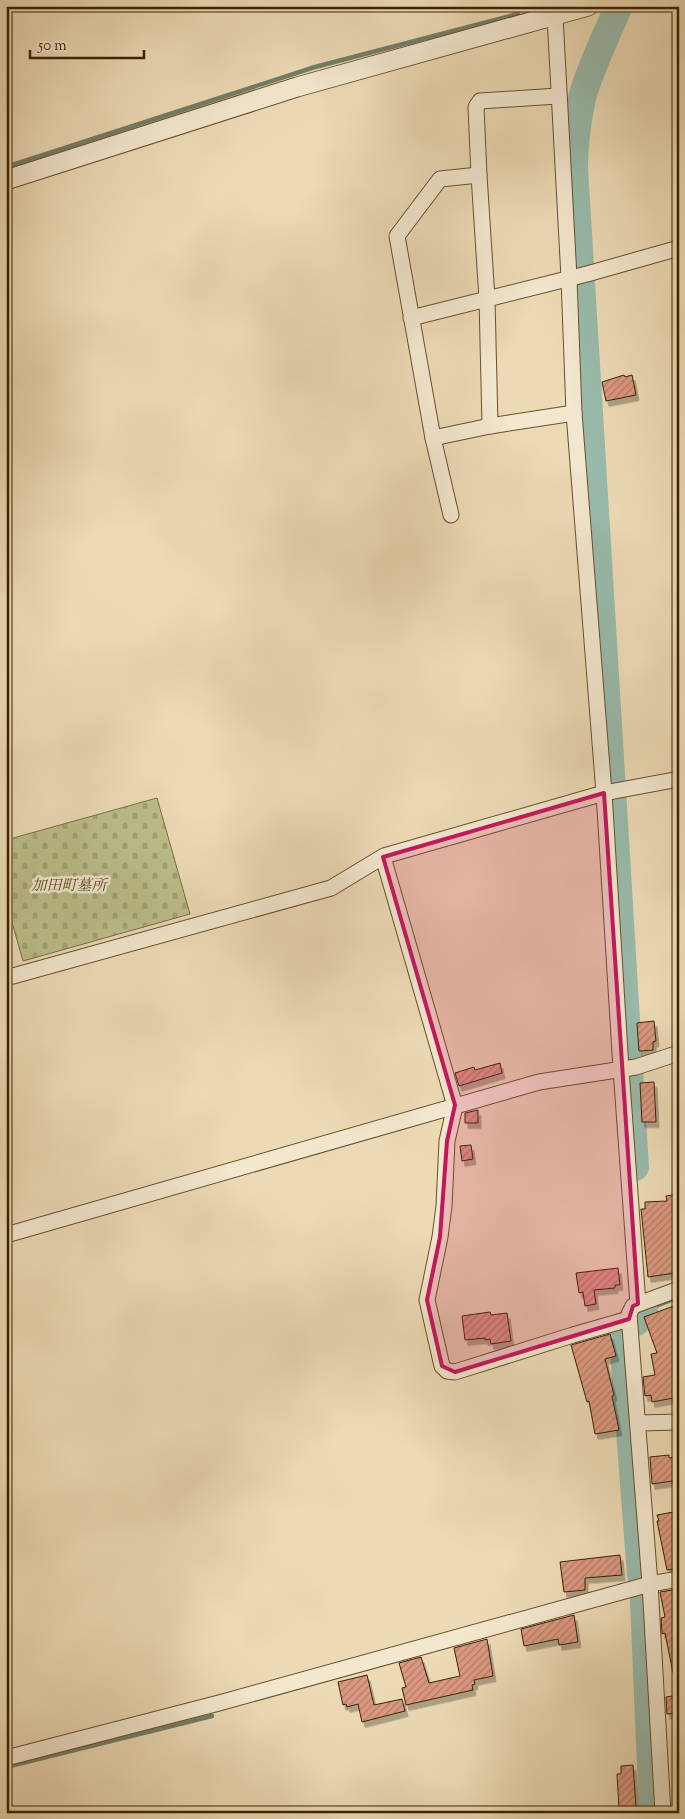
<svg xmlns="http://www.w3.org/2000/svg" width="685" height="1819" viewBox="0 0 685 1819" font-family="'Sorts Mill Goudy','Noto Serif JP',serif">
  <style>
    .cemetery { fill: url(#cemetery-stones); stroke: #7a7046 }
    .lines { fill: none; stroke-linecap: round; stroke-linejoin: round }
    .stream { stroke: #737e68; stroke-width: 4.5 }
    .river { stroke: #99bbac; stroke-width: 28 }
    .building { fill: url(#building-hatch); stroke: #392201; filter: url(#shadow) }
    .minor-casing { stroke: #66502e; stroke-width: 17 }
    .tertiary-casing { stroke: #66502e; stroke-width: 21 }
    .minor { stroke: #f3e7cf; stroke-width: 15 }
    .tertiary { stroke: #f3e7cf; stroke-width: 19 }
    .marked { fill: #c2185b; fill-opacity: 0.2; stroke: #c2185b; stroke-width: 4; stroke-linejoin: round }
    .labels { text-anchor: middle; stroke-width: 5; stroke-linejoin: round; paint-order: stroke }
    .park-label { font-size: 15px; font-style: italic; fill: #5a4924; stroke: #f3e7cf }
  </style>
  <defs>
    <pattern id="cemetery-stones" width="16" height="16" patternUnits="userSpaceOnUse" patternTransform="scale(1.25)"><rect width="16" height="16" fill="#bbbe8b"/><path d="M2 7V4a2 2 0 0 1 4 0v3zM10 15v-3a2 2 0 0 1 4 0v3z" fill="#a2a376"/></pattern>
    <pattern id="building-hatch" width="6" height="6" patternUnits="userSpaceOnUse" patternTransform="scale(1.25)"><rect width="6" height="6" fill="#db9981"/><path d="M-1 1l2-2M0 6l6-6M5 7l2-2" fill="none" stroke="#b37c67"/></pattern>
    <filter id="shadow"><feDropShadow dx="3" dy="5.5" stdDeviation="0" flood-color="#0004"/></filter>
  </defs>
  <rect width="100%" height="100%" fill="#ecdab5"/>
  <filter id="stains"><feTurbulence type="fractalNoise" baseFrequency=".004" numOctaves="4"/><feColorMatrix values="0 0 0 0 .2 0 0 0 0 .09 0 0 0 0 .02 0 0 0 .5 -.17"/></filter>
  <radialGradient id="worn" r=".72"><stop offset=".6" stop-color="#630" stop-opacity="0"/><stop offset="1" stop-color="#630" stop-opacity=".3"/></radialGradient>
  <path class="cemetery" d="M157,798L190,914L23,961L6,901V840Z"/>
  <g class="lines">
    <g class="stream">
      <path d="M6,167L315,67L518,14"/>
      <path d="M643,1314L648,1309L679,1297"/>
      <path d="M6,1767L212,1716"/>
    </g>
    <g class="river">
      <path d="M617,10C605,39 590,68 582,98C577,121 574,144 574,168L635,1167"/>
      <path d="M636,1322L644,1311"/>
      <path d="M622,1326L641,1575"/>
      <path d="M644,1601L653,1813"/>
    </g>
  </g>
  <g class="building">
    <path d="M624,375L625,377L632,375L636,395L606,401L602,382Z"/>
    <path d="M654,1021L656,1041L653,1042V1050L639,1051L637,1023Z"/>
    <path d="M500,1063L502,1073L459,1086L455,1073L474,1067L475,1070Z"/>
    <path d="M654,1082L656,1122H642L640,1083Z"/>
    <path d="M478,1110V1123H465V1113Z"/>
    <path d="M471,1145L473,1159L462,1161L460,1146Z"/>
    <path d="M679,1194V1268L675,1269V1273L648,1277L641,1209H645V1202L667,1201L666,1196Z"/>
    <path d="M618,1268L620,1285H615V1288L594,1290L596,1304L585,1306L583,1292L579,1293L576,1273Z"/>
    <path d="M679,1304V1397L652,1402L651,1395L645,1396L643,1377L655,1375L651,1354L657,1353L644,1317Z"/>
    <path d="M490,1312L491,1315L507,1313L511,1341L491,1344L490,1339L485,1340V1338L465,1340L462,1316Z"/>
    <path d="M610,1334L616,1356L605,1359L614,1395L612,1396L619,1430L595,1434L589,1401L587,1402L571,1345Z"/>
    <path d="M669,1455V1458L679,1456V1480L652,1484L650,1457Z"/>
    <path d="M679,1511V1568L667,1570L657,1521H659L657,1515Z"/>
    <path d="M620,1555L622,1575L585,1578V1590L564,1592L560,1562Z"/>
    <path d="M679,1589V1672L673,1673L665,1633L662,1634L661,1618L665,1617L660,1592Z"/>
    <path d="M574,1615L578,1642L559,1645L558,1639L524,1646L521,1629Z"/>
    <path d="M487,1639L493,1676L474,1680L475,1684L472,1685L473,1690L406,1705L402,1688L406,1687L399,1663L421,1657L429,1683L460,1676L454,1648Z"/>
    <path d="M367,1675L374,1705L402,1699L405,1711L362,1722L358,1704L347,1707L346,1704L343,1705L338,1682Z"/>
    <path d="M679,1695V1710L677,1711V1713L667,1714L666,1697Z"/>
    <path d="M633,1765L636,1808L619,1809L617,1774H621V1766Z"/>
  </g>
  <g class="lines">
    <defs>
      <g id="minor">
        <path d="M555,16L569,278L574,413L604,793L621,1069L638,1304"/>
        <path d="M411,318L587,274L679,248"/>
        <path d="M490,426L487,299L479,175L476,107L480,101L558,96"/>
        <path d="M433,438L490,426L574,413"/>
        <path d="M451,515L433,438L397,236L440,179L479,175"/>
        <path d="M383,857L455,1106"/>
        <path d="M13,976L331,888L384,856L604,793L679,779"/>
        <path d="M455,1106L447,1141L444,1206L440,1237L427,1300L442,1366L447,1371L455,1372L573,1335L629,1319"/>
        <path d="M6,1235L539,1082L636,1067L679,1053"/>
        <path d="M638,1423L679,1422"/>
        <path d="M6,1758L219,1703L650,1584L679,1579"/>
        <path d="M663,1813L650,1584L629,1314L633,1306L679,1289"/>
      </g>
      <path id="tertiary" d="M6,180L297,87L588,6"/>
    </defs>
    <use href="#minor" class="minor-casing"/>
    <use href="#tertiary" class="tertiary-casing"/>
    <use href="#minor" class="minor"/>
    <use href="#tertiary" class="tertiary"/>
  </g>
  <path class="marked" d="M604,793L638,1304L633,1306L629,1319L455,1372L442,1366L427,1300L440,1237L447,1141L455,1105L383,857Z"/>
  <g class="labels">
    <g class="park-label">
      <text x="69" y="890">加田町墓所</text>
    </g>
  </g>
  <rect width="685" height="1819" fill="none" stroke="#ecdab5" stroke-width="25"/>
  <rect x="8" y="8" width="670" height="1804" fill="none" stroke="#392201" stroke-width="2.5"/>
  <rect x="12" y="12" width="660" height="1794" fill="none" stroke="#392201"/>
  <path d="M30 50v8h114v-8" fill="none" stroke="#392201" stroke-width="2.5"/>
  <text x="38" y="50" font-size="15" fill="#392201" stroke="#f3e7cf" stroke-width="4" paint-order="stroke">50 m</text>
  <rect width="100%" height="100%" filter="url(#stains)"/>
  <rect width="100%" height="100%" fill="url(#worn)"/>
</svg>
